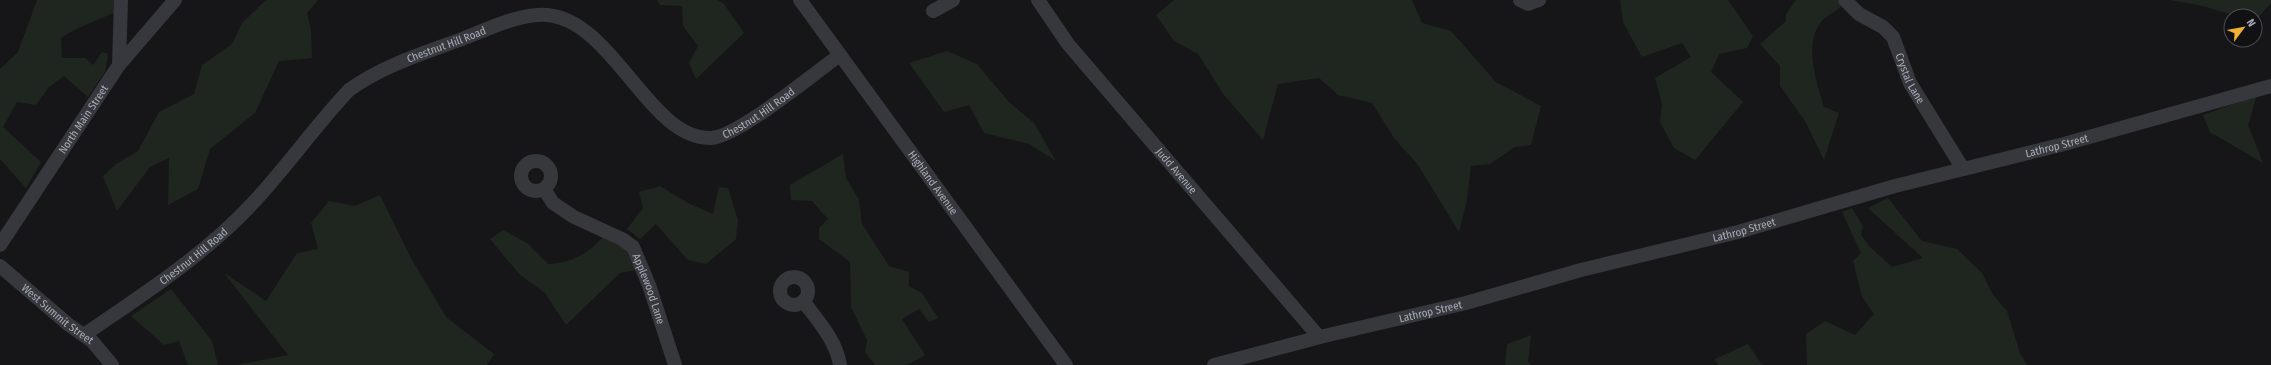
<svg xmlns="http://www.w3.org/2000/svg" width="2271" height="365" viewBox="0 0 2271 365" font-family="'Fira Sans Condensed',sans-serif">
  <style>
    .green { fill: #1e261f }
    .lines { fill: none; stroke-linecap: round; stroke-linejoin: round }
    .minor { stroke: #37383d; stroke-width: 14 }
    .labels { text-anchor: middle; stroke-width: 4; stroke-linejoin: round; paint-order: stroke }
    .street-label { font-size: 11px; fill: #a8adb8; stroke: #111113 }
  </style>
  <rect width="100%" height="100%" fill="#161618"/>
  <g class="green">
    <path d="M37,0H115V12C97,21 77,27 61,38L62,58H85L93,65L102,52L108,54L105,72L88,97L64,76L48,88L36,105L17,102L3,127L41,162L26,188L0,159V69L18,52Z"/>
    <path d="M266,0H318L307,13L311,30L312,58L279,61L255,113L210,149L198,189L168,205L169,158L150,167L117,211L103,176L116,164L138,151L159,112L194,94L202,65L232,44L242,23Z"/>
    <path d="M657,0H717L724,4L744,33L696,79L689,63L698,46L683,26L682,6L660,5Z"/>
    <path d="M1174,0H1412L1422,23L1451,31L1496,82L1541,106L1531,145L1515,147L1490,164L1471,166L1467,200L1459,232L1418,165L1394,138L1372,103L1338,95L1319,78L1278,84L1263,140L1224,95L1198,54L1174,41L1156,15Z"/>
    <path d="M1620,0H1728L1753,36L1747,48L1719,54L1711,72L1743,102L1695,160L1674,148L1660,122L1662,104L1655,78L1691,57L1682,43L1642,57L1623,22Z"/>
    <path d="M1796,0H1838L1841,7C1835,12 1826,16 1821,22C1803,45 1817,83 1824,107L1839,113L1824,160L1805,121L1780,86V66L1760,44L1786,21V14Z"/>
    <path d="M2169,0H2271V3L2255,21V16H2236L2199,5Z"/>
    <path d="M947,51L977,64L1009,102L1034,123L1056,161L1029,144L984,133L969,105L944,112L909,63Z"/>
    <path d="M2257,95L2248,125L2263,163L2210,132L2203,115Z"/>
    <path d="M843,154L846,178L859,200L862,224L889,266L909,272V286L922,293L938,318L929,322L919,309L902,319L925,355L907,365H875L865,352L867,340L851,307L850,262L819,239V228L828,219L812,201L791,200L790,185Z"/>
    <path d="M660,186L688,203L713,214L719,187L728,188L738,220L736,239L706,264L688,260L656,224L640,239L627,229L643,208L639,192Z"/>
    <path d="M380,195L411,258L446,317L494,354L487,365H236L288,355L224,273L266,301L297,253L318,249L311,223L329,201L355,206Z"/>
    <path d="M1888,198L1922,241L1957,249L1982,273L1993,295L2007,311L2020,353L2027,365H1807L1806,334L1825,321L1855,335L1874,314L1862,297L1853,261L1861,253L1842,212L1852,208L1863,226L1861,235L1870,247L1892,267L1923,258L1868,208Z"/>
    <path d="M503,230L527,243L548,264C571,263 588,254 603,237L625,248L636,270L620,273L566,325L545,293L519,274L490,239Z"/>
    <path d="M171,289L212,341L218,365H188L179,341L164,345L131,316Z"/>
    <path d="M1531,335L1528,362L1531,365H1505L1507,344Z"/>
    <path d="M1748,344L1762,365H1718L1715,359Z"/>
  </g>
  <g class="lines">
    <g class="minor">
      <path id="s1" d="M800,0L1066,365"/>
      <path id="s2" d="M1038,0L1068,44L1319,337"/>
      <path d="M1520,0L1528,4L1539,0"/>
      <path id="s3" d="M1845,0L1859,14L1883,27L1893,37L1910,83L1963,169"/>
      <path d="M933,11L953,0"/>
      <path d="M119,65L121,0"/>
      <circle cx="536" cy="176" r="15"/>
      <path id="s4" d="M544,189L553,203L574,217L622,239L633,247L649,285L675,365"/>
      <path id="s5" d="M0,245L119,65L175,0"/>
      <path id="s6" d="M0,266L69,325L92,341L112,365"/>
      <circle cx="794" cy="291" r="14"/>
      <path d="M803,301C818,321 836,340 840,365"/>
      <path id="s7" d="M84,335C142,295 202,257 251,205C286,168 315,126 349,90C382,66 424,53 462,39C486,30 511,17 537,15C611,9 646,140 711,138C738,137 814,73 840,55"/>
      <path id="s8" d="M1214,365L1324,336L1466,303L1581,270L1738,232L1895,186L2064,144L2271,86"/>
    </g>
  </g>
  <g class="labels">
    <g class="street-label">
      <text dy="4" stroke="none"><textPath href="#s7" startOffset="471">Chestnut Hill Road</textPath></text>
      <text dy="4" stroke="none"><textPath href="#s3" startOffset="106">Crystal Lane</textPath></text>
      <text dy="4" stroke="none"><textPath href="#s7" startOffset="842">Chestnut Hill Road</textPath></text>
      <text dy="4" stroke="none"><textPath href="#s5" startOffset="151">North Main Street</textPath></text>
      <text dy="4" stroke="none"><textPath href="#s8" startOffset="871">Lathrop Street</textPath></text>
      <text dy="4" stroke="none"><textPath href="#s2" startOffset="220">Judd Avenue</textPath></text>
      <text dy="4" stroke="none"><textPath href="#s1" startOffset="226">Highland Avenue</textPath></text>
      <text dy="4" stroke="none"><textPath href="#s8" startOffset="547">Lathrop Street</textPath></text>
      <text dy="4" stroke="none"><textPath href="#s7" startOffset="135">Chestnut Hill Road</textPath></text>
      <text dy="4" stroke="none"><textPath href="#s4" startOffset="153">Applewood Lane</textPath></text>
      <text dy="4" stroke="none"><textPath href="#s8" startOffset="223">Lathrop Street</textPath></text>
      <text dy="4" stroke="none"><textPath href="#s6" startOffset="75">West Summit Street</textPath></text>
    </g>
  </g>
  <g transform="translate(2243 28) rotate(58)"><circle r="19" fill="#111113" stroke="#4d4f55"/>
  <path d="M0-3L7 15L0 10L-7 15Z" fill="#f2b134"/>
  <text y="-6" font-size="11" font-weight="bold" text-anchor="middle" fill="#a8adb8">N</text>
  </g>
</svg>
